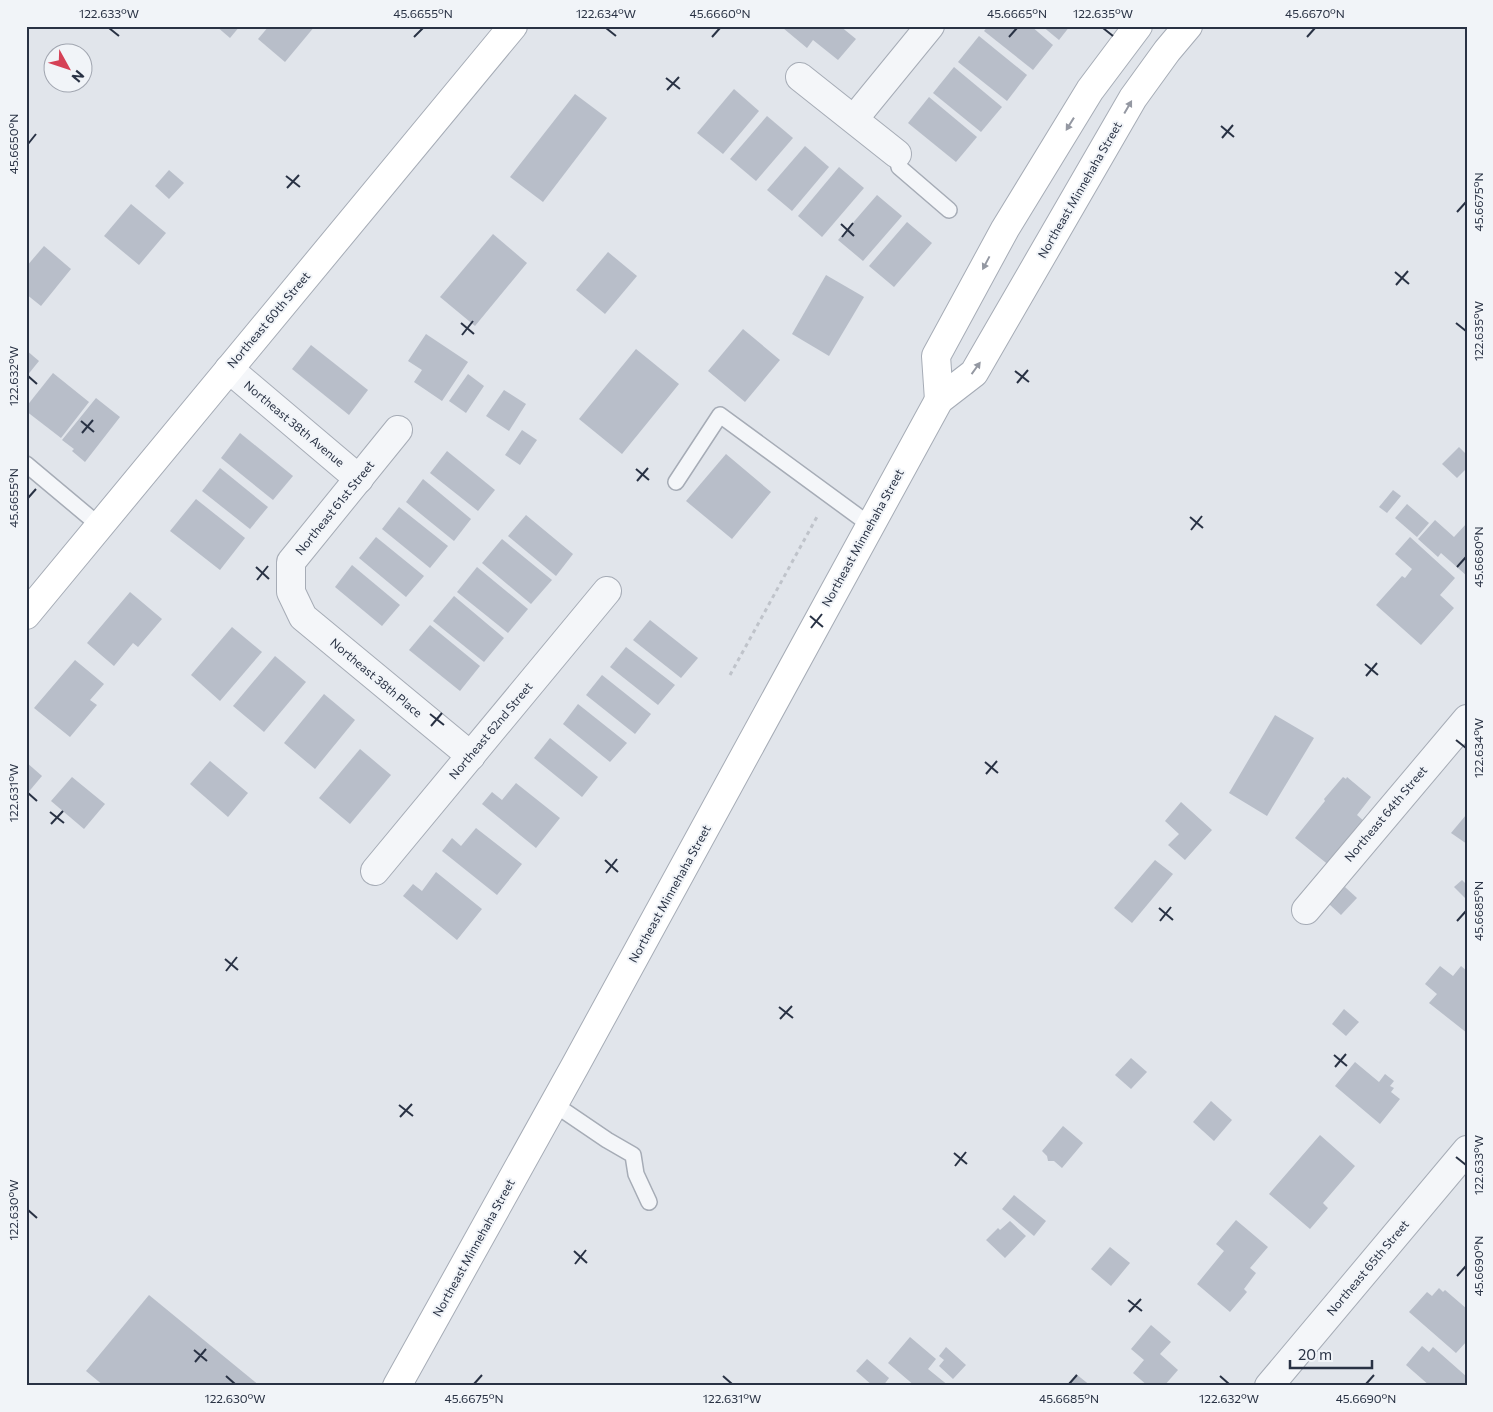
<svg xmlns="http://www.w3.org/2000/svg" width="1493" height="1412" viewBox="0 0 1493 1412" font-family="Commissioner,sans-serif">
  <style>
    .building { fill: #b8bec9 }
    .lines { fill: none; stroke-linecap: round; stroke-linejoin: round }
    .lane-casing { stroke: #a6acb6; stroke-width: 18 }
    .street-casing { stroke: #a6acb6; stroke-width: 30 }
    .secondary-casing { stroke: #a6acb6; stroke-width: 30 }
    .path { stroke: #bfc3ca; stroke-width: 3; stroke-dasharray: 4 4; stroke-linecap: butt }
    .lane { stroke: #f4f6f9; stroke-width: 15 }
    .street { stroke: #f4f6f9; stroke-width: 28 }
    .secondary { stroke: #fff; stroke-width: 28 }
    .oneway { fill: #9498a2 }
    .ticks { fill: none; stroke: #293244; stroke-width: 2 }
    .labels { text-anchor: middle; stroke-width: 4; stroke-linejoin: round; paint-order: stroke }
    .street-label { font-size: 12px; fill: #293244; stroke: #f1f4f8 }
    .neatline { fill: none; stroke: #293244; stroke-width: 2 }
    .ticks-label { font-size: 12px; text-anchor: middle; fill: #293244 }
  </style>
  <rect width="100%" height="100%" fill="#e1e5eb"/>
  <g class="building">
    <path d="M216,26H240L230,38Z"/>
    <path d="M269,26H315L285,62L258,39Z"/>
    <path d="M785,26H840L856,39L838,60L813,40L807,48L783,28Z"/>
    <path d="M988,26H1031L1053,45L1033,70L984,31Z"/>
    <path d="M1042,26H1070L1059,40Z"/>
    <path d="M979,36L1027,75L1007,101L958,62Z"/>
    <path d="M954,67L1002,107L981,132L933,93Z"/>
    <path d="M734,89L759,111L723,154L697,133Z"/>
    <path d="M575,94L607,118L543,202L510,177Z"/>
    <path d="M929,97L977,137L956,162L908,123Z"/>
    <path d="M767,116L793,138L756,181L730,159Z"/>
    <path d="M805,146L829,167L792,211L767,190Z"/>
    <path d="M839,167L864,188L822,237L798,216Z"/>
    <path d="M169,170L184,183L169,199L155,186Z"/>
    <path d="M877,195L902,216L863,261L838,240Z"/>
    <path d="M131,204L166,233L139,265L104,236Z"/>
    <path d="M907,222L932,243L894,287L869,266Z"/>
    <path d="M493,234L527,263L475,326L440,297Z"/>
    <path d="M44,246L71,269L41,306L26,294V267Z"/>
    <path d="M608,252L637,276L605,314L576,290Z"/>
    <path d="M826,275L864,297L829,356L792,334Z"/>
    <path d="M743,329L780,360L745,402L708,371Z"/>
    <path d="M426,334L468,362L442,401L414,382L422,370L408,361Z"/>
    <path d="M311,345L368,390L349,415L292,369Z"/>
    <path d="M636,349L679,384L622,454L579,419Z"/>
    <path d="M26,350L39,361L26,377Z"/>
    <path d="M53,373L89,402L61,438L26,411V407Z"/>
    <path d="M468,374L484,386L466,413L449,401Z"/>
    <path d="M504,390L526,404L509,431L486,416Z"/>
    <path d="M96,398L120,417L85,462L72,451L74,449L62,440Z"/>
    <path d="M522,430L537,440L520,465L505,455Z"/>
    <path d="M240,433L293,476L273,500L221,458Z"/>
    <path d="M1459,447L1467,455V468L1457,478L1442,464Z"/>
    <path d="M447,451L495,490L478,511L430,473Z"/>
    <path d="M726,454L771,492L732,539L686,501Z"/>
    <path d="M220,468L268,507L250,529L202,491Z"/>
    <path d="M423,479L471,519L454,541L406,502Z"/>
    <path d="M1393,490L1401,496L1387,513L1379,507Z"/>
    <path d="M196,499L245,538L220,570L170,531Z"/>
    <path d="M1407,504L1429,523L1417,537L1395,518Z"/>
    <path d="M399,507L448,546L430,568L382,529Z"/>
    <path d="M526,515L573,554L556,576L508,536Z"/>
    <path d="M1435,520L1454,537L1467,523V576L1441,553L1438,557L1418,539Z"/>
    <path d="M376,537L424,576L406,597L359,558Z"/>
    <path d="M1410,537L1455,578L1440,595L1454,608L1421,645L1376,605L1402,576L1405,578L1412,569L1395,554Z"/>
    <path d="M502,539L552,580L531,604L482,563Z"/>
    <path d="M352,565L400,605L382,626L335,587Z"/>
    <path d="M477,567L528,609L508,633L457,592Z"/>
    <path d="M130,592L162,619L138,647L133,643L114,666L87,643Z"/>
    <path d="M454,596L504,638L484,662L433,621Z"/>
    <path d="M650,620L698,658L681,678L633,640Z"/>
    <path d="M430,625L480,666L460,691L409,650Z"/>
    <path d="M232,627L262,652L220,701L191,675Z"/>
    <path d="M626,647L675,685L658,705L610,667Z"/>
    <path d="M275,656L306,682L264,732L233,706Z"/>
    <path d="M75,660L104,684L90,700L97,705L70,737L34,708Z"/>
    <path d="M602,675L651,714L635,734L586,695Z"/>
    <path d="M324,694L355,720L315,769L284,743Z"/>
    <path d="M578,704L627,743L610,762L563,724Z"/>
    <path d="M1275,715L1314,738L1267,816L1229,793Z"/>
    <path d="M550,738L598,777L582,797L534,758Z"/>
    <path d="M360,749L391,775L350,824L319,798Z"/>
    <path d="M210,761L248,793L228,817L190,784Z"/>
    <path d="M26,762L42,776L26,795Z"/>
    <path d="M72,777L105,804L84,829L51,801Z"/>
    <path d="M1343,777L1346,779L1347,777L1371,797L1357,815L1365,822L1330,866L1295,838L1325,801L1324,799Z"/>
    <path d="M516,783L560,818L536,848L482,804L492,792L502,800Z"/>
    <path d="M1181,802L1212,830L1185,860L1168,845L1179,834L1165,821Z"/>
    <path d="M1466,815L1467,816V844L1451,833Z"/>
    <path d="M476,828L522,864L497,895L442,851L452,838L461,846Z"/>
    <path d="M1155,860L1173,874L1132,923L1114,908Z"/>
    <path d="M436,872L482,909L457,940L403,896L413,884L422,891Z"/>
    <path d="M1462,880L1467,885V900L1454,887Z"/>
    <path d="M1345,887L1357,898L1341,915L1329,904Z"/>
    <path d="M1440,966L1453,976L1461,966L1467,971V1033L1429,1003L1437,994L1425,984Z"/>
    <path d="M1344,1009L1359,1022L1346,1036L1332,1024Z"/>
    <path d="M1131,1058L1147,1072L1131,1089L1115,1075Z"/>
    <path d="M1355,1062L1379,1082L1385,1074L1394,1081L1390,1086L1394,1088L1391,1092L1400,1099L1380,1124L1335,1086Z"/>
    <path d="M1211,1101L1232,1120L1214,1141L1193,1122Z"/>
    <path d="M1063,1126L1083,1143L1062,1168L1054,1161H1048L1047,1156L1042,1151Z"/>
    <path d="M1320,1135L1355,1166L1323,1203L1328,1208L1310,1229L1269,1194Z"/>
    <path d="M1014,1195L1046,1221L1034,1236L1002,1209Z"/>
    <path d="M1236,1220L1268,1247L1250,1268L1256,1273L1244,1289L1247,1292L1230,1312L1197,1284L1224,1251L1216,1244Z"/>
    <path d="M1010,1221L1026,1236L1005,1258L986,1240L998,1228L1000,1230Z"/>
    <path d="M1110,1247L1130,1263L1111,1286L1091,1269Z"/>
    <path d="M1439,1288L1443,1292L1445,1290L1467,1309V1341L1456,1353L1409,1312L1427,1292L1432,1296Z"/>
    <path d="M149,1295L260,1386H104L86,1371Z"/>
    <path d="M1151,1325L1171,1342L1160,1354L1178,1370L1164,1386H1148L1133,1373L1144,1360L1131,1349Z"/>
    <path d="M910,1337L936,1359L928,1369L949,1386H915L888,1363Z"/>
    <path d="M1422,1346L1429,1352L1433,1347L1467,1377V1386H1430L1406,1365Z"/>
    <path d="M946,1347L966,1365L953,1379L939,1366L944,1360L939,1356Z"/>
    <path d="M867,1359L889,1378L883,1386H873L856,1371Z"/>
    <path d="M1076,1374L1091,1386H1067Z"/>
  </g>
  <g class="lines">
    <defs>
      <g id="lane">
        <path d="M897,154L899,167L949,210"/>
        <path d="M26,464L100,526"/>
        <path d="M676,482L720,415L870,525"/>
        <path d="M554,1104L607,1140L633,1155L636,1174L649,1202"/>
      </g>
      <g id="street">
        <path d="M800,77L897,154"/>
        <path d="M854,119L930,26"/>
        <path d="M229,369L359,479"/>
        <path d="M398,430L291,562V592L303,617L471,756"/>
        <path d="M375,871L607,591"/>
        <path d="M1306,910L1467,719"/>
        <path d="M1269,1386L1467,1150"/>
      </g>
      <g id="secondary">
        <path d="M939,400L936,356L1005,229L1090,90L1138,26"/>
        <path d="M26,615L513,26"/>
        <path d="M397,1386L575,1066L939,400L974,373L1133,98L1167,51L1188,26"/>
      </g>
    </defs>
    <use href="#lane" class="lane-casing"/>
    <use href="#street" class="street-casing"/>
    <use href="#secondary" class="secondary-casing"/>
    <path class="path" d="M730,675L818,515"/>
    <use href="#lane" class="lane"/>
    <use href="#street" class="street"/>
    <use href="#secondary" class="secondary"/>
  </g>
  <defs><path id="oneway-solid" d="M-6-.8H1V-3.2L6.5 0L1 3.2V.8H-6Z" transform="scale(1.25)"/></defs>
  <g class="oneway">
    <use href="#oneway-solid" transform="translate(1128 107) rotate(-60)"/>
    <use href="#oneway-solid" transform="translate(1070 124) rotate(122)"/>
    <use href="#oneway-solid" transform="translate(986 263) rotate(118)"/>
    <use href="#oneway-solid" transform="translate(976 368) rotate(-54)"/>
  </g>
  <path class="ticks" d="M109,28L119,36M606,28L616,36M1103,28L1113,36M414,37L423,28M712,37L720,28M1009,37L1017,28M1307,37L1315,28M666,78L680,89M667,90L679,77M1221,126L1234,137M1222,138L1233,125M28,144L36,134M286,176L300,187M287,188L299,175M1457,212L1466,202M841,224L854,236M842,237L853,223M1395,272L1409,284M1396,285L1408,271M461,323L474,334M1456,323L1466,331M462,335L473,321M1015,371L1029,382M28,376L37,384M1017,383L1028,370M81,421L94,432M82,433L93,420M636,469L649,480M637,481L648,468M28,498L36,489M1190,517L1203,528M1191,530L1202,516M256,567L269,579M1457,567L1466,557M257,580L268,566M810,616L823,627M811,628L822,614M1365,664L1378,675M1366,676L1377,663M430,714L444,725M431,726L442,713M1456,740L1466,748M985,762L998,773M986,774L997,761M28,793L37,801M50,812L64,823M51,824L63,811M605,860L618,872M606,873L617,859M1159,908L1173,920M1160,921L1171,907M1457,921L1466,911M225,959L238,970M226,971L237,957M779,1007L793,1018M780,1019L792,1006M1334,1055L1347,1066M1335,1067L1346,1054M399,1105L413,1116M400,1117L412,1104M954,1153L967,1164M1456,1157L1466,1165M955,1166L966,1152M28,1210L37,1218M574,1251L587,1263M575,1264L586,1250M1457,1276L1466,1266M1128,1300L1142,1311M1129,1312L1141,1299M194,1350L207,1361M195,1362L206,1349M226,1376L235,1384M723,1376L732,1384M1220,1376L1229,1384M474,1384L482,1375M1069,1384L1077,1375M1366,1384L1374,1375"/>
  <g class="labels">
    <g class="street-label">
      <text transform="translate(1080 190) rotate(-60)" y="4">Northeast Minnehaha Street</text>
      <text transform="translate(269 320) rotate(-50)" y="4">Northeast 60th Street</text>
      <text transform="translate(294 424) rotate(40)" y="4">Northeast 38th Avenue</text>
      <text transform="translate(335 508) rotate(-51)" y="4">Northeast 61st Street</text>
      <text transform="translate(863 538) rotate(-61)" y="4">Northeast Minnehaha Street</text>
      <text transform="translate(376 678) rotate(40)" y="4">Northeast 38th Place</text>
      <text transform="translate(491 731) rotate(-50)" y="4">Northeast 62nd Street</text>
      <text transform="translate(1386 814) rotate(-50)" y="4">Northeast 64th Street</text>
      <text transform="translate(670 894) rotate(-61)" y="4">Northeast Minnehaha Street</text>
      <text transform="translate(474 1248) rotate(-61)" y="4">Northeast Minnehaha Street</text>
      <text transform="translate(1368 1268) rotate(-50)" y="4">Northeast 65th Street</text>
    </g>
  </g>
  <rect width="1493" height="1412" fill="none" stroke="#f1f4f8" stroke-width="55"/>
  <g transform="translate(68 68) rotate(130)"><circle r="24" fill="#f1f4f8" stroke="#a1a6b0"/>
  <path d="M0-4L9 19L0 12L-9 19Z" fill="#d54156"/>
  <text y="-8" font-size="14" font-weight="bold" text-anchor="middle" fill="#293244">N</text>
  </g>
  <path d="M1290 1360v8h82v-8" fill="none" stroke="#293244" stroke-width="2.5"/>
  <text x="1298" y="1360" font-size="15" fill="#293244" stroke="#f1f4f8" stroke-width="4" paint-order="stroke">20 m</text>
  <rect x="28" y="28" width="1438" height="1356" class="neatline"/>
  <g class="ticks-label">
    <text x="109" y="18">122.633°W</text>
    <text x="423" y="18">45.6655°N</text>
    <text x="606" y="18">122.634°W</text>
    <text x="720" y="18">45.6660°N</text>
    <text x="1017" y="18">45.6665°N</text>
    <text x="1103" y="18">122.635°W</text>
    <text x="1315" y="18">45.6670°N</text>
    <text transform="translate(14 144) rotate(-90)" y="4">45.6650°N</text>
    <text transform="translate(1479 202) rotate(-90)" y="4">45.6675°N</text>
    <text transform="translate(1479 331) rotate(-90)" y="4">122.635°W</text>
    <text transform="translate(14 376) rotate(-90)" y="4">122.632°W</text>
    <text transform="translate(14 498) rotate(-90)" y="4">45.6655°N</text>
    <text transform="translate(1479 557) rotate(-90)" y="4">45.6680°N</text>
    <text transform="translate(1479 748) rotate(-90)" y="4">122.634°W</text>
    <text transform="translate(14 793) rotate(-90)" y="4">122.631°W</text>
    <text transform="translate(1479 911) rotate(-90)" y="4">45.6685°N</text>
    <text transform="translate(1479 1165) rotate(-90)" y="4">122.633°W</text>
    <text transform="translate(14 1210) rotate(-90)" y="4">122.630°W</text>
    <text transform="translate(1479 1266) rotate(-90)" y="4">45.6690°N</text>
    <text x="235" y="1403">122.630°W</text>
    <text x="474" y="1403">45.6675°N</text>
    <text x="732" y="1403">122.631°W</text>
    <text x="1069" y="1403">45.6685°N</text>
    <text x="1229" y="1403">122.632°W</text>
    <text x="1366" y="1403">45.6690°N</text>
  </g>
</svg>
